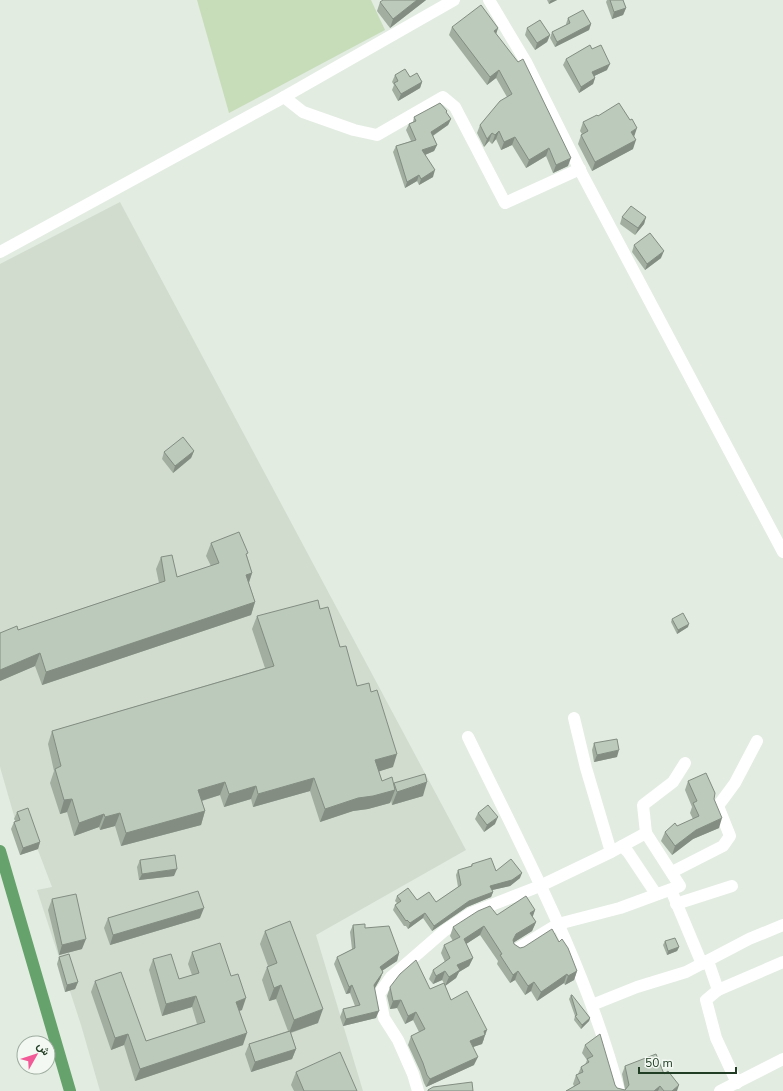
<svg xmlns="http://www.w3.org/2000/svg" width="783" height="1091" viewBox="0 0 783 1091" font-family="'Nunito Sans',Vazirmatn,sans-serif">
  <style>
    .built { fill: #d1dccf }
    .green { fill: #c7ddba }
    .lines { fill: none; stroke-linecap: round; stroke-linejoin: round }
    .minor { stroke: #fff; stroke-width: 12 }
    .primary { stroke: #66a26b; stroke-width: 12 }
    .wall { fill: #a1aea0 }
    .shaded-wall { fill: #838d82 }
    .building { fill: #bbcaba; stroke: #838d82 }
  </style>
  <rect width="100%" height="100%" fill="#e2ece1"/>
  <path class="built" d="M120,202L466,850L316,935L363,1091H100L81,1025L37,890L52,887L28,824L17,826L0,767V264Z"/>
  <path class="green" d="M197,0H371L385,30L229,113Z"/>
  <g class="lines">
    <g class="minor">
      <path d="M489,0L526,62L582,174L783,552"/>
      <path d="M284,97L303,112L354,130L377,135L443,97L455,107L505,203L580,169"/>
      <path d="M0,252L277,101L454,0"/>
      <path d="M574,718L586,768L611,852"/>
      <path d="M468,737C524,852 586,966 619,1091"/>
      <path d="M646,833L643,805L673,782L685,763"/>
      <path d="M622,846L628,852L656,894"/>
      <path d="M672,872L723,846L730,836L718,806L735,783L757,741"/>
      <path d="M671,890L702,964"/>
      <path d="M676,904L732,886"/>
      <path d="M708,961L718,990"/>
      <path d="M592,1005L637,987L686,972L749,939L783,925"/>
      <path d="M737,1083L716,1038L706,1000L718,990L783,962"/>
      <path d="M418,1091L413,1074L398,1040L384,1018L379,994L391,977L444,931L471,913L540,886L611,852L646,833L680,886L620,908L558,924L517,949"/>
      <path d="M720,1091L783,1059"/>
    </g>
    <path class="primary" d="M0,851L70,1091"/>
  </g>
  <g class="wall">
    <path d="M426,0L390,28L377,11L380,2Z"/>
    <path d="M547,0H557L549,4Z"/>
    <path d="M607,0H623L626,8L623,15L612,19L606,2Z"/>
    <path d="M568,18L591,24L589,30L555,47L550,38L552,32L566,25V24Z"/>
    <path d="M452,27L498,28L496,34L568,166L553,173L546,156L526,168L512,145L501,150L496,139L492,144L489,141L484,147L477,133L480,125L507,97L496,78L487,85L449,35Z"/>
    <path d="M527,28L550,35L547,42L535,50L525,35Z"/>
    <path d="M566,59L607,70L594,76L595,78L593,84L579,93L563,65Z"/>
    <path d="M395,75L410,77L422,82L420,88L398,101L392,90L394,85L392,82Z"/>
    <path d="M446,112L451,119L448,125L433,136L437,145L434,151L425,155L433,177L419,185L417,181L405,188L393,152L396,146L411,141L406,130L409,124L413,122L414,117Z"/>
    <path d="M598,116L634,137L633,149L592,171L578,144L581,135L582,134L580,131L583,122Z"/>
    <path d="M622,217H646L644,224L635,235L620,224Z"/>
    <path d="M634,245L661,258L645,270L632,252Z"/>
    <path d="M194,451L191,458L173,473L162,459L164,452Z"/>
    <path d="M211,543L247,556L252,573L249,583L255,602L251,615L42,685L35,666L0,681V633L18,630L159,583L156,569L161,557L177,577L211,566L206,556Z"/>
    <path d="M320,609L340,647L357,686L371,692L393,767L379,771L382,781L394,785V783L423,796L392,805L391,800L390,803L368,809L353,811L320,822L310,791L253,807L251,799L224,807L220,795L202,801L205,811L201,825L121,846L115,826L100,830L99,827L74,836L67,812L60,814L50,783L54,771L48,744L52,731L265,668L252,629L257,616Z"/>
    <path d="M672,619L688,627L677,634L671,622Z"/>
    <path d="M594,743L617,757L594,762L592,750Z"/>
    <path d="M688,781L714,799L719,828L693,839L672,855L661,841L665,832L693,819L690,813L692,807L685,790Z"/>
    <path d="M17,812L40,842L38,849L20,855L11,829L14,822H16L14,819Z"/>
    <path d="M478,813L495,824L484,832L475,819Z"/>
    <path d="M140,860L174,876L139,880L137,867Z"/>
    <path d="M472,864L520,878L510,886L492,890L493,892L491,897L467,907L432,931L423,918L408,929L406,926H404L393,910L395,905L397,903L395,901L397,896L417,900L436,902L458,887L456,875L458,870L471,866Z"/>
    <path d="M52,899L82,949L59,955L48,910Z"/>
    <path d="M535,910L532,917L536,922L532,931L514,942V944L520,948L559,942L577,971L574,980L565,985L564,983L537,1001L531,991L525,995L515,980L510,983L497,964L498,961L480,935L466,944L473,958L469,966L459,972L456,978L445,986L451,1000L484,1039L482,1044L473,1047L474,1065L426,1087L424,1083L420,1071L408,1045L411,1036L419,1032L413,1020L405,1024L397,1008L390,1009L387,996L390,987L430,989L444,983L442,980L433,984L429,979L433,970L445,962L441,953L444,945L453,941L450,936L453,927L497,915Z"/>
    <path d="M108,918H200L110,945L104,928Z"/>
    <path d="M353,925L365,928L399,953L397,961L382,971L383,972L380,979L375,988L376,1018L343,1026L340,1017L343,1009L355,1006L350,993L346,994L334,964L337,957L352,949L350,932Z"/>
    <path d="M265,931L318,1023L291,1033L296,1049L292,1059L251,1072L245,1054L249,1044L288,1031L276,999L269,1001L262,980L267,967L268,966L260,944Z"/>
    <path d="M665,941L679,947L677,951L667,955L663,945Z"/>
    <path d="M192,952L242,1010L239,1011L243,1045L135,1081L124,1045L111,1050L91,992L95,981L146,1041L197,1024L192,1007L162,1016L149,970L153,959L179,979L192,975L188,964Z"/>
    <path d="M59,957L78,982L75,989L65,992L57,964Z"/>
    <path d="M571,995L590,1018L589,1021L581,1029L574,1020L575,1016L569,999Z"/>
    <path d="M585,1045L617,1088L625,1090V1089L622,1074L625,1066L664,1074L677,1091H566L574,1086L573,1084L576,1075L578,1074L581,1067L585,1065L587,1060L582,1053Z"/>
    <path d="M296,1072L357,1091H294L291,1085Z"/>
  </g>
  <g class="shaded-wall">
    <path d="M417,0H426L390,28L393,19Z"/>
    <path d="M552,0H557L549,4L550,1Z"/>
    <path d="M626,8L623,15L612,19L614,12Z"/>
    <path d="M591,24L589,30L555,47L557,42Z"/>
    <path d="M498,28L495,37L494,31Z"/>
    <path d="M550,35L547,42L535,50L537,43Z"/>
    <path d="M610,64L607,70L590,78L592,72Z"/>
    <path d="M499,70L496,78L487,85L490,77Z"/>
    <path d="M595,78L593,84L579,93L581,87Z"/>
    <path d="M422,82L420,88L398,101L401,94Z"/>
    <path d="M451,119L448,125L429,138L431,132Z"/>
    <path d="M637,128L634,137L631,132Z"/>
    <path d="M499,131L496,139L492,144L495,135Z"/>
    <path d="M492,133L489,141L484,147L487,139Z"/>
    <path d="M515,137L512,145L501,150L504,142Z"/>
    <path d="M636,140L633,149L592,171L595,162Z"/>
    <path d="M437,145L434,151L420,157L422,150Z"/>
    <path d="M549,148L546,156L526,168L529,160Z"/>
    <path d="M571,158L568,166L553,173L556,165Z"/>
    <path d="M435,170L433,177L419,185L421,179Z"/>
    <path d="M419,175L417,181L405,188L407,182Z"/>
    <path d="M646,217L644,224L635,235L638,228Z"/>
    <path d="M664,251L661,258L645,270L647,264Z"/>
    <path d="M194,451L191,458L173,473L175,466Z"/>
    <path d="M252,573L248,585L246,575Z"/>
    <path d="M255,602L251,615L42,685L46,672Z"/>
    <path d="M689,624L688,627L677,634L678,630Z"/>
    <path d="M40,653L35,666L0,681V670Z"/>
    <path d="M619,750L617,757L594,762L597,755Z"/>
    <path d="M397,754L393,767L371,774L375,760Z"/>
    <path d="M314,778L310,791L253,807L258,794Z"/>
    <path d="M225,782L220,795L194,803L198,790Z"/>
    <path d="M427,782L423,796L392,805L397,792Z"/>
    <path d="M256,786L251,799L224,807L229,794Z"/>
    <path d="M395,790L390,803L368,809L353,811L320,822L325,809L358,798Z"/>
    <path d="M72,799L67,812L60,814L64,800Z"/>
    <path d="M205,811L201,825L121,846L126,833Z"/>
    <path d="M120,813L115,826L100,830L105,817Z"/>
    <path d="M104,814L99,827L74,836L79,823Z"/>
    <path d="M498,817L495,824L484,832L487,825Z"/>
    <path d="M722,818L719,828L693,839L672,855L675,846L696,830Z"/>
    <path d="M40,842L38,849L20,855L23,848Z"/>
    <path d="M177,869L174,876L139,880L142,874Z"/>
    <path d="M522,873L520,878L510,886L488,891L490,886Z"/>
    <path d="M493,892L491,897L467,907L432,931L434,926L469,901Z"/>
    <path d="M204,908L200,918L110,945L113,935Z"/>
    <path d="M535,910L532,919L530,913Z"/>
    <path d="M425,913L423,918L408,929L410,923Z"/>
    <path d="M536,922L532,931L513,943V940L516,934Z"/>
    <path d="M484,926L480,935L460,948L464,939Z"/>
    <path d="M86,939L82,949L59,955L62,945Z"/>
    <path d="M679,947L677,951L667,955L668,951Z"/>
    <path d="M399,953L397,961L377,974L380,967Z"/>
    <path d="M473,958L469,966L459,972L456,978L445,986L449,977L457,965Z"/>
    <path d="M445,971L442,980L433,984L436,976Z"/>
    <path d="M518,971L515,980L510,983L513,975Z"/>
    <path d="M577,971L574,980L565,985L568,976Z"/>
    <path d="M383,972L380,979L372,993L374,985Z"/>
    <path d="M567,974L564,983L537,1001L541,992Z"/>
    <path d="M78,982L75,989L65,992L67,985Z"/>
    <path d="M534,982L531,991L525,995L528,986Z"/>
    <path d="M281,985L276,999L269,1001L274,988Z"/>
    <path d="M352,985L350,993L346,994L349,987Z"/>
    <path d="M196,996L192,1007L162,1016L166,1004Z"/>
    <path d="M246,998L242,1010L232,1013L236,1002Z"/>
    <path d="M401,1000L397,1008L390,1009L393,1001Z"/>
    <path d="M323,1009L318,1023L289,1033L294,1020Z"/>
    <path d="M379,1011L376,1018L343,1026L346,1019Z"/>
    <path d="M416,1012L413,1020L405,1024L408,1016Z"/>
    <path d="M590,1018L589,1021L581,1029L582,1025Z"/>
    <path d="M487,1030L482,1044L467,1049L470,1041L484,1031Z"/>
    <path d="M247,1033L243,1045L135,1081L140,1069Z"/>
    <path d="M128,1034L124,1045L111,1050L115,1038Z"/>
    <path d="M296,1049L292,1059L251,1072L255,1062Z"/>
    <path d="M478,1057L474,1065L426,1087L430,1079Z"/>
    <path d="M679,1085L677,1091H672Z"/>
    <path d="M660,1086L658,1091H654Z"/>
  </g>
  <g class="building">
    <path d="M383,0H417L393,19L380,2Z"/>
    <path d="M610,0H623L626,8L614,12Z"/>
    <path d="M481,5L498,28L494,31L518,62L523,59L571,158L556,165L549,148L529,160L515,137L504,142L499,131L495,135L492,133L487,139L480,125L500,101L512,94L499,70L490,77L452,27Z"/>
    <path d="M583,10L591,24L557,42L552,32L570,23L568,18Z"/>
    <path d="M540,20L550,35L537,43L527,28Z"/>
    <path d="M590,45L592,49L601,45L610,64L592,72L595,78L581,87L566,59Z"/>
    <path d="M405,69L410,77L417,73L422,82L401,94L394,83L398,81L395,75Z"/>
    <path d="M440,103L447,111L446,112L451,119L431,132L437,145L422,150L435,170L421,179L419,175L407,182L396,146L416,140L409,124L416,121L414,117Z"/>
    <path d="M619,103L630,120L632,119L637,128L631,132L636,140L595,162L581,135L588,131L583,122L597,115L598,116Z"/>
    <path d="M631,206L646,217L638,228L622,217Z"/>
    <path d="M650,233L664,251L647,264L634,245Z"/>
    <path d="M183,437L194,451L175,466L164,452Z"/>
    <path d="M239,532L248,553L246,554L252,573L246,575L255,602L46,672L40,653L0,670V633L17,626L18,630L165,581L161,557L172,555L177,577L219,563L211,543Z"/>
    <path d="M318,600L320,609L328,607L340,647L346,646L357,686L369,683L371,692L377,690L397,754L375,760L382,781L392,777L395,790L373,796L358,798L325,809L314,778L258,794L256,786L229,794L225,782L198,790L205,811L126,833L120,813L105,817L104,814L79,823L72,799L64,800L55,769L61,766L52,731L274,666L257,616Z"/>
    <path d="M683,613L689,624L678,630L672,619Z"/>
    <path d="M617,739L619,750L597,755L594,743Z"/>
    <path d="M706,773L715,793L714,799L722,818L696,830L675,846L665,832L675,823L677,826L699,816L693,803L697,801L688,781Z"/>
    <path d="M425,774L427,782L397,792L394,783Z"/>
    <path d="M488,805L498,817L487,825L478,813Z"/>
    <path d="M28,808L40,842L23,848L14,822L20,820L17,812Z"/>
    <path d="M175,855L177,869L142,874L140,860Z"/>
    <path d="M491,858L496,871L511,859L522,873L512,880L490,886L493,892L469,901L434,926L425,913L410,923L407,920L406,921L395,905L401,901L397,896L408,888L417,900L429,892L436,902L461,885L458,870L472,866V864Z"/>
    <path d="M198,891L204,908L113,935L108,918Z"/>
    <path d="M76,894L86,939L62,945L52,899Z"/>
    <path d="M526,896L535,910L530,913L536,922L516,934L513,940L514,944L520,948L524,947L552,929L559,942L562,939L568,948L577,971L568,976L567,974L541,992L534,982L528,986L518,971L513,975L500,955L502,954L484,926L464,939L473,958L457,965L460,970L449,977L445,971L436,976L433,970L450,958L444,945L460,937L453,927L478,911L490,906L497,915Z"/>
    <path d="M290,921L323,1009L294,1020L281,985L274,988L267,967L277,963L265,931Z"/>
    <path d="M365,924V928L389,926L399,953L380,967L383,972L374,985L379,1011L346,1019L343,1009L360,1005L352,985L349,987L337,957L355,948L353,925Z"/>
    <path d="M675,938L679,947L668,951L665,941Z"/>
    <path d="M220,943L231,976L238,974L246,998L236,1002L247,1033L140,1069L128,1034L115,1038L95,981L121,972L146,1041L205,1022L196,996L166,1004L153,959L171,954L179,979L199,973L192,952Z"/>
    <path d="M69,954L78,982L67,985L59,957Z"/>
    <path d="M416,960L430,989L444,983L451,1000L467,991L487,1030L484,1031L485,1035L470,1041L478,1057L430,1079L427,1075L423,1063L411,1036L425,1029L416,1012L408,1016L401,1000L393,1001L390,987L400,974Z"/>
    <path d="M571,995H572L590,1018L582,1025L575,1016L577,1015Z"/>
    <path d="M290,1031L296,1049L255,1062L249,1044Z"/>
    <path d="M600,1034L615,1085L617,1088L625,1090L629,1085L625,1066L656,1054L664,1074L668,1071L679,1085L672,1091H664L660,1086L654,1091H566L580,1083L576,1075L583,1072L581,1067L589,1062L587,1059L593,1056L585,1045Z"/>
    <path d="M340,1052L357,1091H304L296,1072Z"/>
    <path d="M472,1082L473,1091H428V1090L433,1087Z"/>
  </g>
  <g transform="translate(36 1055) rotate(51)"><circle r="19" fill="#f3f8f2" stroke="#9fada0"/>
  <path d="M0-3L7 15L0 10L-7 15Z" fill="#f25997"/>
  <text y="-6" font-size="11" font-weight="bold" text-anchor="middle" fill="#213d24">ش</text>
  </g>
  <path d="M639 1067v6h97v-6" fill="none" stroke="#213d24" stroke-width="2"/>
  <text x="645" y="1067" font-size="12" fill="#213d24" stroke="#f3f8f2" stroke-width="3" paint-order="stroke">50 m</text>
</svg>
